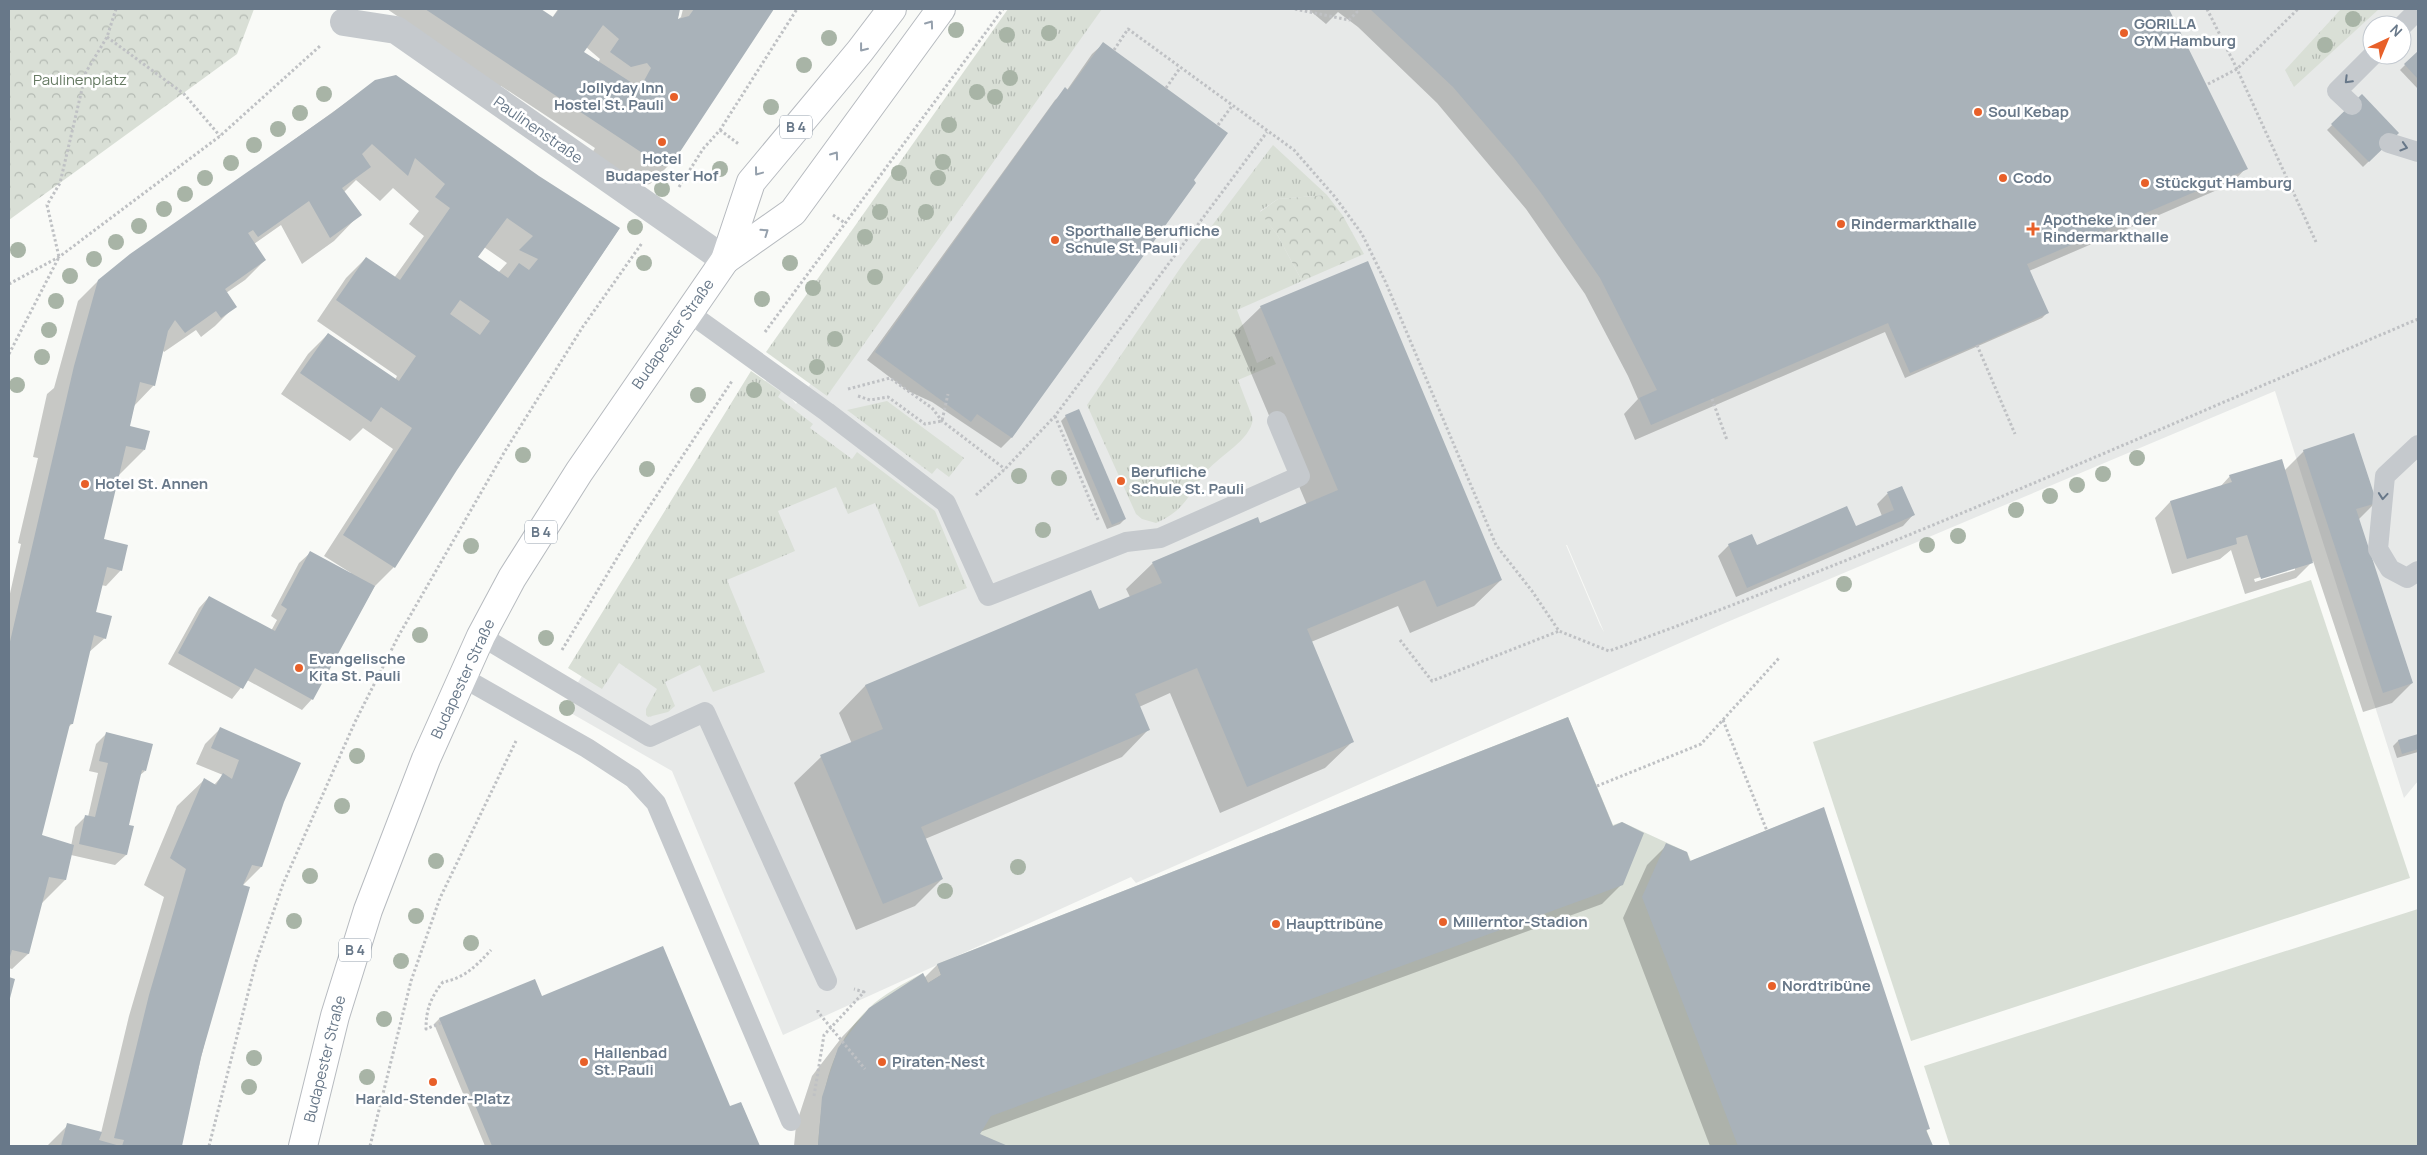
<svg xmlns="http://www.w3.org/2000/svg" width="2427" height="1155" viewBox="0 0 2427 1155" font-family="Manrope,sans-serif">
  <style>
    .built { fill: #e7e9e8; fill-rule: evenodd }
    .grass { fill: url(#grass-tufts) }
    .forest { fill: url(#forest-crowns) }
    .pitch { fill: #d9dfd6 }
    .shadow { fill: #0003; fill-rule: evenodd }
    .building { fill: #a9b2b9; fill-rule: evenodd }
    .lines { fill: none; stroke-linecap: round; stroke-linejoin: round }
    .primary-casing { stroke: #b6babf; stroke-width: 30 }
    .path { stroke: #bfc1c4; stroke-width: 3; stroke-dasharray: 2.5 2.5; stroke-linecap: butt }
    .lane { stroke: #c5c9cd; stroke-width: 20 }
    .street { stroke: #c5c9cd; stroke-width: 28 }
    .primary { stroke: #fff; stroke-width: 28 }
    .tree { fill: #a8b4a6 }
    .oneway { stroke: #95a0ac }
    .oneway2 { stroke: #687889 }
    .poi-dot { fill: #e86029; stroke: #fff; stroke-width: 2 }
    .labels { text-anchor: middle; stroke-width: 5; stroke-linejoin: round; paint-order: stroke }
    .shield { fill: #fff; stroke: #95a0ac; stroke-width: 1 }
    .shield-label { font-size: 14px; font-weight: bold; fill: #687889 }
    .poi-label { font-size: 15px; font-weight: bold; fill: #687889; stroke: #fff; text-anchor: start }
    .park-label { font-size: 15px; fill: #667a63; stroke: #fff }
    .street-label { font-size: 15px; fill: #687889; stroke: #fff }
  </style>
  <defs>
    <pattern id="grass-tufts" width="24" height="20" patternUnits="userSpaceOnUse" patternTransform="scale(1.25)"><rect width="24" height="20" fill="#d9dfd6"/><path d="M3 7l-1-3M5 7V3M7 7l1-3M15 17l-1-3M17 17v-4M19 17l1-3" fill="none" stroke="#b4bab3"/></pattern>
    <pattern id="forest-crowns" width="20" height="18" patternUnits="userSpaceOnUse" patternTransform="scale(1.25)"><rect width="20" height="18" fill="#d9dfd6"/><path d="M2 6a3 3 0 1 1 6 0M12 15a3 3 0 1 1 6 0" fill="none" stroke="#b4bab3"/></pattern>
  </defs>
  <rect width="100%" height="100%" fill="#f9faf7"/>
  <path class="built" d="M1082,9H2418V781L2404,798L2275,391L1725,623L1136,883L1131,877L783,1035L672,771L562,708L770,374L796,404ZM2372,25H2402V55H2372ZM1566,545H1567L1604,632L1600,625Z"/>
  <g class="grass">
    <path d="M1008,9H1102L827,396L766,352Z"/>
    <path d="M2341,9H2379L2294,87L2285,70Z"/>
    <path d="M1273,145L1327,195L1278,199L1260,211L1278,236L1302,281L1237,310L1257,363L1272,356L1276,364L1238,380L1253,419C1250,441 1220,455 1207,471C1196,484 1189,500 1176,511C1170,516 1163,520 1156,523L1142,519L1136,514L1087,405L1183,264Z"/>
    <path d="M751,371L781,392L778,397L813,424L810,428L852,459L857,452L935,511L967,588L919,607L875,503L848,514L836,487L778,511L795,551L727,580L765,672L713,692L700,665L665,682L675,706L668,712L648,717L646,715V709L657,689L619,663L602,689L568,668Z"/>
    <path d="M887,401L964,458L949,477L937,468L932,474L847,410Z"/>
  </g>
  <g class="forest">
    <path d="M9,9H254L237,54L9,220Z"/>
    <path d="M1327,195L1343,216L1364,254L1302,281L1278,236L1260,212L1278,199Z"/>
  </g>
  <g class="pitch">
    <path d="M2311,580L2410,878L1911,1041L1813,742Z"/>
    <path d="M1568,717L1613,825L1622,822L1687,852L1691,861L1800,817L1933,1146H818C822,1093 828,1048 868,1009C883,994 905,983 923,973L928,983L941,975L937,964Z"/>
    <path d="M2418,909V1146H1950L1924,1066Z"/>
  </g>
  <g class="shadow">
    <path d="M387,9H539L552,18L558,9H678L679,14L676,21L681,17L683,9H772L671,163L650,184L641,186L592,153L595,148L501,86L490,97L403,20ZM586,47L600,59L598,63L582,52Z"/>
    <path d="M1308,9H2167L2246,168L2231,184L2029,271L2047,313L2042,318L1905,378L1885,332L1635,440L1624,414L1638,399L1628,376L1585,294L1526,209L1437,103L1358,27L1338,12L1326,24Z"/>
    <path d="M1103,44L1195,183L1011,438L1001,448L932,402L908,391L867,360L1055,100L1067,90L1092,54Z"/>
    <path d="M2418,52V89L2400,70Z"/>
    <path d="M376,81L538,177L619,229L456,470L394,567L374,587L312,699L302,710L247,680L232,699L168,664L199,608L209,597L271,631L277,620L271,616L299,563L310,553L350,574L351,573L324,556L393,449L363,428L350,441L281,394L308,354L328,334L395,380L397,376L317,321L346,278L366,258L394,278L424,236L409,224L419,211L393,188L380,201L356,180L344,192L360,214L334,241L302,264L281,225L254,244L265,260L245,280L226,293L235,306L215,326L201,337L196,330L164,352L162,349L154,385L134,406L129,427L144,450L117,477L102,540L121,570L106,586L101,585L95,613L105,638L88,653L72,724L67,728L40,835L71,846L75,827L86,816L88,817L98,773L89,771L96,744L106,734L145,771L139,776L128,826L132,827L126,855L115,865L71,855L65,880L41,904L28,954L12,969L9,968V598L21,544L18,543L38,458L33,457L47,394L54,388L78,301L99,280ZM484,247L507,263L498,273L477,257Z"/>
    <path d="M2362,96L2398,133L2363,167L2327,130Z"/>
    <path d="M1261,307L1501,580L1474,606L1410,633L1398,606L1311,642L1352,742L1325,768L1220,813L1170,693L1139,707L1148,730L1122,757L925,839L942,879L915,906L856,930L794,783L821,757L852,744L839,713L865,686L1090,592L1098,611L1130,597L1126,589L1153,563L1260,524L1307,505L1234,333Z"/>
    <path d="M1066,416L1125,519L1120,524L1107,529L1061,421Z"/>
    <path d="M2304,451L2376,502L2358,520L2412,683L2392,703L2363,712L2313,561L2296,578L2245,594L2231,550L2220,559L2172,574L2155,518L2170,502L2219,488L2230,476L2284,471ZM2295,567V570L2255,582L2254,579Z"/>
    <path d="M1902,487L1913,515L1903,526L1736,597L1718,556L1729,545L1757,546L1855,528L1882,516L1877,504L1887,494Z"/>
    <path d="M1568,718L1622,884L1602,904L980,1132L978,1135L1005,1146H794L796,1125L812,1076L842,1037L869,1009L924,978L937,965Z"/>
    <path d="M221,728L282,803L261,867L242,886L180,1146H47L68,1125L101,1133L129,1016L164,897L144,885L177,806L204,780L214,785L223,775L196,764L205,744Z"/>
    <path d="M2418,736V752L2397,758L2393,746L2398,741Z"/>
    <path d="M1667,845L1690,863L1929,1128L1926,1131L1932,1146H1710L1623,918L1647,865Z"/>
    <path d="M541,998L729,1108L741,1103L759,1146H485L434,1024L439,1019Z"/>
  </g>
  <g class="building">
    <path d="M425,9H541L553,17L559,9H680L678,19L689,16L694,9H774L672,164L662,166ZM603,25L619,39L610,52L631,67L647,63L651,68L640,88L584,52Z"/>
    <path d="M1370,9H2169L2248,169L2027,264L2049,313L1977,345L1910,373L1888,323L1651,425L1639,398L1657,390L1600,278L1541,193L1514,158L1453,87Z"/>
    <path d="M1103,42L1228,133L1194,180L1196,183L1012,438L977,414L971,422L875,352L1065,87L1068,90Z"/>
    <path d="M2418,51V79L2404,64Z"/>
    <path d="M396,75L539,176L620,228L457,470L395,568L343,535L412,428L381,407L371,422L300,373L328,333L399,381L416,356L336,300L366,257L400,280L450,208L435,197L445,184L415,158L408,176L372,144L362,154L371,167L342,188L362,215L330,238L309,201L258,237L253,230L248,233L266,260L225,289L237,307L221,318L216,311L185,333L175,320L168,331L155,386L140,382L130,426L150,431L145,450L126,446L104,539L128,545L122,571L107,567L96,612L112,616L106,639L94,635L73,724H70L42,835L74,845L66,880L49,877L29,954L12,950L9,960V646L74,366L98,280L130,254L332,113L375,80ZM507,218L533,236L519,250L538,259L529,270L519,263L508,278L478,257ZM460,300L490,321L480,335L450,314Z"/>
    <path d="M2362,94L2399,133L2369,162L2331,124Z"/>
    <path d="M1368,261L1502,580L1437,607L1425,580L1307,629L1354,742L1247,787L1197,668L1135,694L1150,730L921,827L943,879L883,904L820,755L883,729L865,685L1091,590L1099,609L1162,583L1152,562L1258,517L1260,523L1338,490L1260,306Z"/>
    <path d="M1079,409L1126,519L1112,525L1065,415Z"/>
    <path d="M2354,433L2377,503L2356,509L2413,683L2383,693L2303,450Z"/>
    <path d="M2282,459L2313,563L2261,579L2247,535L2236,538L2237,544L2187,559L2170,501L2232,482L2229,475Z"/>
    <path d="M1902,486L1915,515L1747,588L1728,544L1752,534L1757,545L1847,506L1856,526L1894,510L1887,492Z"/>
    <path d="M310,551L375,586L313,700L255,668L243,689L178,653L209,596L275,631L287,609L281,605Z"/>
    <path d="M1568,717L1613,826L1622,822L1644,833L1623,885L991,1116L980,1134L1008,1146H818L822,1097L838,1048L869,1008L923,973L928,983L941,975L937,964Z"/>
    <path d="M220,727L301,763L284,802L262,867L252,865L243,885L250,887L201,1057L182,1146H122L124,1140L114,1138L149,995L186,869L170,858L204,778L216,785L223,773L232,779L239,760L211,748Z"/>
    <path d="M106,732L153,744L146,771L142,770L129,825L134,826L127,855L79,844L85,815L95,817L108,763L99,761Z"/>
    <path d="M2418,734V749L2402,754L2398,740Z"/>
    <path d="M1824,807L1930,1129L1926,1130L1933,1146H1738L1642,897L1666,843L1687,852L1690,861Z"/>
    <path d="M663,946L730,1106L741,1102L760,1146H492L439,1018L535,979L542,996Z"/>
    <path d="M9,977L15,979L9,1002Z"/>
    <path d="M67,1123L102,1132L99,1140L120,1146H61Z"/>
  </g>
  <g class="lines">
    <defs>
      <g id="primary">
        <path d="M725,260L793,212L941,9"/>
        <path d="M303,1146L335,1016L368,910L426,759L481,636L512,578L579,472L725,260L751,182L860,51L892,9"/>
      </g>
    </defs>
    <use href="#primary" class="primary-casing"/>
    <g class="path">
      <path d="M1295,9L1349,20L1357,12L1354,9"/>
      <path d="M2207,9L2237,69L2316,242"/>
      <path d="M107,37L184,94L220,136"/>
      <path d="M1114,50L1128,29L1294,150L1335,197L1362,234L1386,283L1496,545L1532,591L1559,631L1609,651C1883,552 2150,433 2418,319"/>
      <path d="M2208,84L2237,69L2298,9"/>
      <path d="M1166,88L1180,68"/>
      <path d="M1218,125L1232,106"/>
      <path d="M720,130L740,145"/>
      <path d="M679,187L703,149L720,130L797,9"/>
      <path d="M833,215L845,223"/>
      <path d="M9,284L59,257L220,136L320,46"/>
      <path d="M765,332L1003,9"/>
      <path d="M1977,345L2015,434"/>
      <path d="M9,354L59,257L47,205L60,183L86,72L107,37L116,9"/>
      <path d="M848,389L890,378L932,408L942,421L1005,469"/>
      <path d="M858,396L870,400L888,397L925,424L942,421L948,394"/>
      <path d="M1712,399L1727,440"/>
      <path d="M1055,416L1099,522"/>
      <path d="M976,495L1005,469L1055,416L1267,132"/>
      <path d="M1400,640L1432,681L1559,631"/>
      <path d="M562,650L632,533L732,381"/>
      <path d="M1723,720L1767,831"/>
      <path d="M1597,786L1701,744L1780,657"/>
      <path d="M818,1010V1012L865,1069"/>
      <path d="M441,1023L426,1029C426,1009 431,997 443,982C465,978 476,966 491,950"/>
      <path d="M814,1096L824,1035L864,992L854,989"/>
      <path d="M209,1146L256,962L283,884L355,722L399,635L505,451L582,328L642,243"/>
      <path d="M370,1146L411,981L440,898L516,741"/>
    </g>
    <g class="lane">
      <path d="M2402,26L2418,10"/>
      <path d="M2352,105L2337,91L2373,55"/>
      <path d="M2389,143L2418,152"/>
      <path d="M688,312L827,412L946,503L988,596L1126,542L1160,538L1300,476L1277,421"/>
      <path d="M2418,445L2385,476L2378,549L2390,569L2407,578L2418,571"/>
      <path d="M481,636L650,737L705,712L827,981"/>
      <path d="M462,677L587,748L633,778L656,803L791,1121"/>
    </g>
    <path class="street" d="M344,22L396,30L725,260"/>
    <use href="#primary" class="primary"/>
  </g>
  <g class="tree">
    <circle cx="2353" cy="19" r="8"/>
    <circle cx="956" cy="30" r="8"/>
    <circle cx="1049" cy="33" r="8"/>
    <circle cx="1007" cy="35" r="8"/>
    <circle cx="829" cy="38" r="8"/>
    <circle cx="2325" cy="45" r="8"/>
    <circle cx="804" cy="65" r="8"/>
    <circle cx="1010" cy="78" r="8"/>
    <circle cx="977" cy="92" r="8"/>
    <circle cx="324" cy="94" r="8"/>
    <circle cx="995" cy="97" r="8"/>
    <circle cx="771" cy="107" r="8"/>
    <circle cx="300" cy="113" r="8"/>
    <circle cx="949" cy="125" r="8"/>
    <circle cx="278" cy="129" r="8"/>
    <circle cx="254" cy="145" r="8"/>
    <circle cx="943" cy="162" r="8"/>
    <circle cx="231" cy="163" r="8"/>
    <circle cx="720" cy="169" r="8"/>
    <circle cx="899" cy="173" r="8"/>
    <circle cx="205" cy="178" r="8"/>
    <circle cx="938" cy="178" r="8"/>
    <circle cx="662" cy="189" r="8"/>
    <circle cx="185" cy="194" r="8"/>
    <circle cx="164" cy="209" r="8"/>
    <circle cx="880" cy="212" r="8"/>
    <circle cx="926" cy="212" r="8"/>
    <circle cx="139" cy="226" r="8"/>
    <circle cx="635" cy="227" r="8"/>
    <circle cx="865" cy="237" r="8"/>
    <circle cx="116" cy="242" r="8"/>
    <circle cx="18" cy="250" r="8"/>
    <circle cx="94" cy="259" r="8"/>
    <circle cx="644" cy="263" r="8"/>
    <circle cx="790" cy="263" r="8"/>
    <circle cx="70" cy="276" r="8"/>
    <circle cx="875" cy="277" r="8"/>
    <circle cx="813" cy="288" r="8"/>
    <circle cx="762" cy="299" r="8"/>
    <circle cx="56" cy="301" r="8"/>
    <circle cx="49" cy="330" r="8"/>
    <circle cx="835" cy="339" r="8"/>
    <circle cx="42" cy="357" r="8"/>
    <circle cx="817" cy="367" r="8"/>
    <circle cx="17" cy="385" r="8"/>
    <circle cx="754" cy="390" r="8"/>
    <circle cx="698" cy="395" r="8"/>
    <circle cx="523" cy="455" r="8"/>
    <circle cx="2137" cy="458" r="8"/>
    <circle cx="647" cy="469" r="8"/>
    <circle cx="2103" cy="474" r="8"/>
    <circle cx="1019" cy="476" r="8"/>
    <circle cx="1059" cy="478" r="8"/>
    <circle cx="2077" cy="485" r="8"/>
    <circle cx="2050" cy="496" r="8"/>
    <circle cx="2016" cy="510" r="8"/>
    <circle cx="1043" cy="530" r="8"/>
    <circle cx="1958" cy="536" r="8"/>
    <circle cx="1927" cy="545" r="8"/>
    <circle cx="471" cy="546" r="8"/>
    <circle cx="1844" cy="584" r="8"/>
    <circle cx="420" cy="635" r="8"/>
    <circle cx="546" cy="638" r="8"/>
    <circle cx="567" cy="708" r="8"/>
    <circle cx="357" cy="756" r="8"/>
    <circle cx="342" cy="806" r="8"/>
    <circle cx="436" cy="861" r="8"/>
    <circle cx="1018" cy="867" r="8"/>
    <circle cx="310" cy="876" r="8"/>
    <circle cx="945" cy="891" r="8"/>
    <circle cx="416" cy="916" r="8"/>
    <circle cx="294" cy="921" r="8"/>
    <circle cx="471" cy="943" r="8"/>
    <circle cx="401" cy="961" r="8"/>
    <circle cx="384" cy="1019" r="8"/>
    <circle cx="254" cy="1058" r="8"/>
    <circle cx="367" cy="1077" r="8"/>
    <circle cx="249" cy="1087" r="8"/>
  </g>
  <defs><path id="oneway-chevron" d="M-2-3.5L2.5 0L-2 3.5" fill="none" stroke-width="1.6" stroke-linecap="round" stroke-linejoin="round" transform="scale(1.25)"/></defs>
  <g class="oneway">
    <use href="#oneway-chevron" transform="translate(930 24) rotate(-54)"/>
    <use href="#oneway-chevron" transform="translate(863 48) rotate(128)"/>
    <use href="#oneway-chevron" transform="translate(835 155) rotate(-54)"/>
    <use href="#oneway-chevron" transform="translate(758 172) rotate(127)"/>
    <use href="#oneway-chevron" transform="translate(765 232) rotate(-35)"/>
  </g>
  <g class="oneway2">
    <use href="#oneway-chevron" transform="translate(2348 80) rotate(135)"/>
    <use href="#oneway-chevron" transform="translate(2404 147) rotate(17)"/>
    <use href="#oneway-chevron" transform="translate(2383 496) rotate(95)"/>
  </g>
  <g class="poi-dot">
    <circle cx="2124" cy="33" r="5"/>
    <circle cx="674" cy="97" r="5"/>
    <circle cx="1978" cy="112" r="5"/>
    <circle cx="662" cy="142" r="5"/>
    <circle cx="2003" cy="178" r="5"/>
    <circle cx="2145" cy="183" r="5"/>
    <circle cx="1841" cy="224" r="5"/>
    <path d="M2030.5 221.5h5v5h5v5h-5v5h-5v-5h-5v-5h5z"/>
    <circle cx="1055" cy="240" r="5"/>
    <circle cx="1121" cy="481" r="5"/>
    <circle cx="85" cy="484" r="5"/>
    <circle cx="299" cy="668" r="5"/>
    <circle cx="1443" cy="922" r="5"/>
    <circle cx="1276" cy="924" r="5"/>
    <circle cx="1772" cy="986" r="5"/>
    <circle cx="584" cy="1062" r="5"/>
    <circle cx="882" cy="1062" r="5"/>
    <circle cx="433" cy="1082" r="5"/>
  </g>
  <g class="labels">
    <g class="shield">
      <rect x="780" y="115.5" width="32" height="23" rx="4"/>
      <rect x="525" y="520.5" width="32" height="23" rx="4"/>
      <rect x="339" y="938.5" width="32" height="23" rx="4"/>
    </g>
    <g class="shield-label">
      <text x="796" y="132">B 4</text>
      <text x="541" y="537">B 4</text>
      <text x="355" y="955">B 4</text>
    </g>
    <g class="poi-label">
      <text x="2134" y="29">GORILLA<tspan x="2134" dy="17">GYM Hamburg</tspan></text>
      <text x="664" y="93" text-anchor="end">Jollyday Inn<tspan x="664" dy="17">Hostel St. Pauli</tspan></text>
      <text x="1988" y="117">Soul Kebap</text>
      <text x="662" y="164" text-anchor="middle">Hotel<tspan x="662" dy="17">Budapester Hof</tspan></text>
      <text x="2013" y="183">Codo</text>
      <text x="2155" y="188">Stückgut Hamburg</text>
      <text x="2043" y="225">Apotheke in der<tspan x="2043" dy="17">Rindermarkthalle</tspan></text>
      <text x="1851" y="229">Rindermarkthalle</text>
      <text x="1065" y="236">Sporthalle Berufliche<tspan x="1065" dy="17">Schule St. Pauli</tspan></text>
      <text x="1131" y="477">Berufliche<tspan x="1131" dy="17">Schule St. Pauli</tspan></text>
      <text x="95" y="489">Hotel St. Annen</text>
      <text x="309" y="664">Evangelische<tspan x="309" dy="17">Kita St. Pauli</tspan></text>
      <text x="1453" y="927">Millerntor-Stadion</text>
      <text x="1286" y="929">Haupttribüne</text>
      <text x="1782" y="991">Nordtribüne</text>
      <text x="594" y="1058">Hallenbad<tspan x="594" dy="17">St. Pauli</tspan></text>
      <text x="892" y="1067">Piraten-Nest</text>
      <text x="433" y="1104" text-anchor="middle">Harald-Stender-Platz</text>
    </g>
    <g class="park-label">
      <text x="80" y="85">Paulinenplatz</text>
    </g>
    <g class="street-label">
      <text transform="translate(538 130) rotate(35)" y="5">Paulinenstraße</text>
      <text transform="translate(673 334) rotate(-55)" y="5">Budapester Straße</text>
      <text transform="translate(463 679) rotate(-65)" y="5">Budapester Straße</text>
      <text transform="translate(325 1059) rotate(-76)" y="5">Budapester Straße</text>
    </g>
  </g>
  <rect width="2427" height="1155" fill="none" stroke="#687889" stroke-width="20"/>
  <g transform="translate(2387 40) rotate(44)"><circle r="24" fill="#ffffff" stroke="#c3c9d0"/>
  <path d="M0-4L9 19L0 12L-9 19Z" fill="#e86029"/>
  <text y="-8" font-size="14" font-weight="bold" text-anchor="middle" fill="#687889">N</text>
  </g>
</svg>
